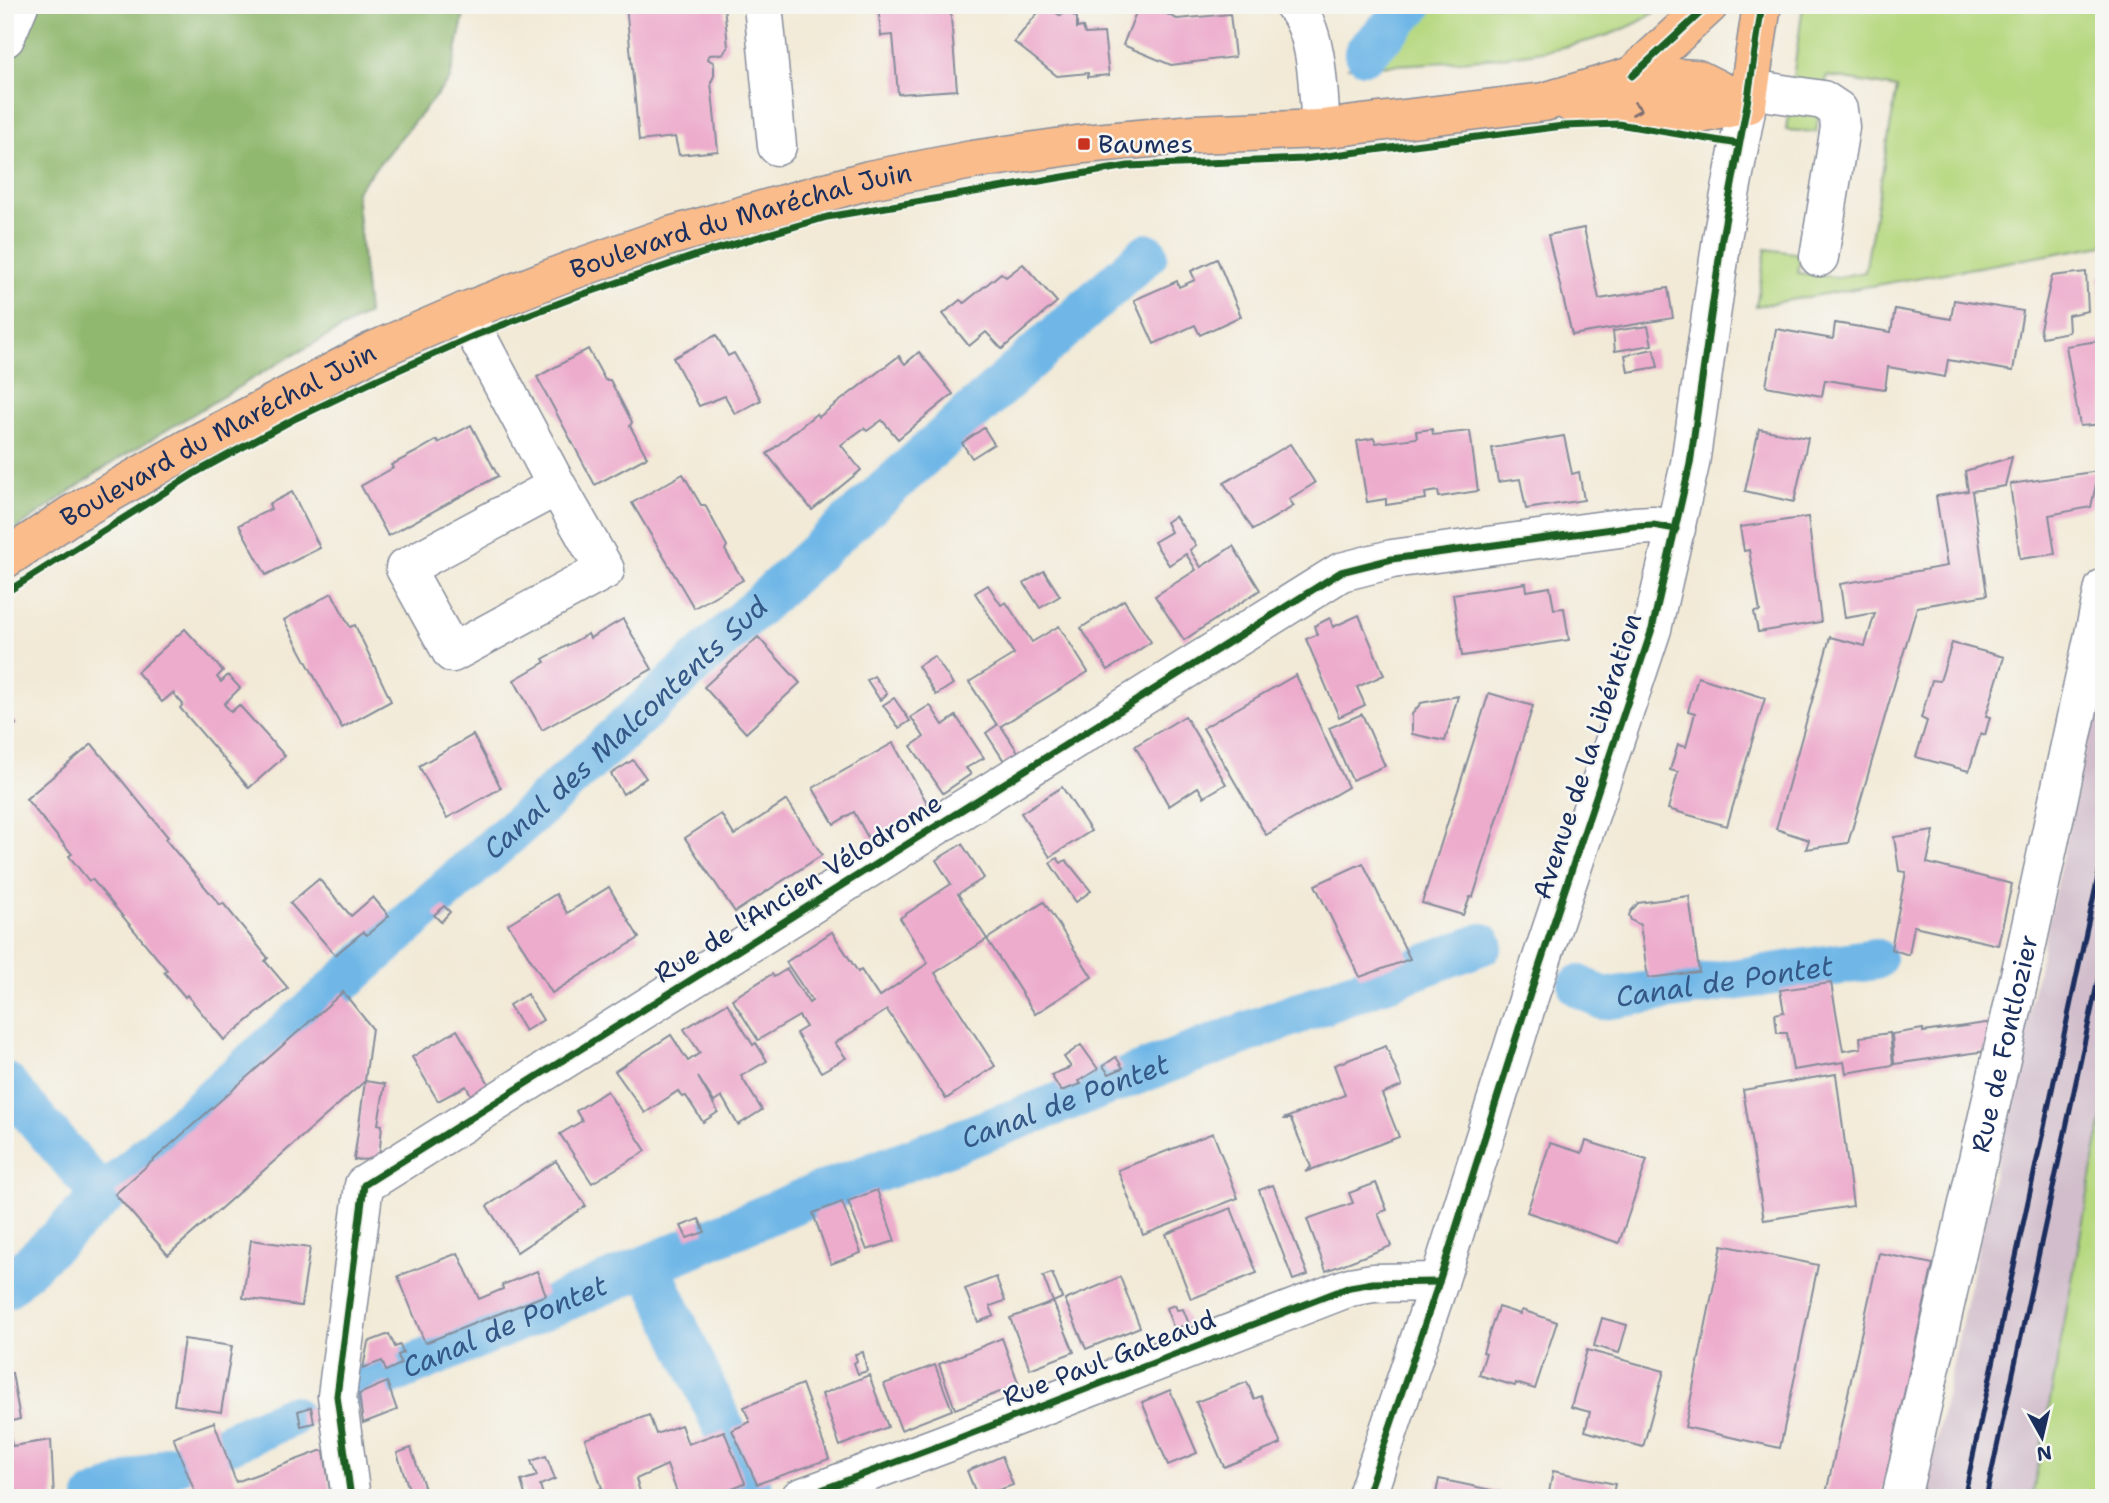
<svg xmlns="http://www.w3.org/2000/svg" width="2109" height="1503" viewBox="0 0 2109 1503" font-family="'Shantell Sans',sans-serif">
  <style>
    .industrial { fill: #d1bdcb }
    .green { fill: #b6d87f; stroke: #68846e; stroke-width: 2 }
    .forest { fill: #90b86e; stroke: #567466; stroke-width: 2 }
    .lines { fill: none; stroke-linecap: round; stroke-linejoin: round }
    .canal { stroke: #6fb7e7; stroke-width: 42 }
    .building { fill: #edaccc }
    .minor-casing { stroke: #868c9a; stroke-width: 41 }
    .major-casing { stroke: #868c9a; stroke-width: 41 }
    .minor { stroke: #fff; stroke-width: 38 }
    .major { stroke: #fabc8b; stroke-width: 38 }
    .rail { stroke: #1b2f5e; stroke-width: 5 }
    .cycleway-casing { stroke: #f6f6f2; stroke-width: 11 }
    .cycleway { stroke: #1b5e20; stroke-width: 7 }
    .oneway { stroke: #7f6e72 }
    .poi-dot { fill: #c8321e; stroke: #f6f6f2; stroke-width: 2.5 }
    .labels { text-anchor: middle; stroke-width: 5; stroke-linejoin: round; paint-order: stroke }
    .poi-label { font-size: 26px; fill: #1b2f5e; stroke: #f6f6f2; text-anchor: start }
    .street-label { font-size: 26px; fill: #1b2f5e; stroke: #f6f6f2 }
    .water-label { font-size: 28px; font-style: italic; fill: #345887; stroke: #f6f6f2 }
  </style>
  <rect width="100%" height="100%" fill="#f6f6f2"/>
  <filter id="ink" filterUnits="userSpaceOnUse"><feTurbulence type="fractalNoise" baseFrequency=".0143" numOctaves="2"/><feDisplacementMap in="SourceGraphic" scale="14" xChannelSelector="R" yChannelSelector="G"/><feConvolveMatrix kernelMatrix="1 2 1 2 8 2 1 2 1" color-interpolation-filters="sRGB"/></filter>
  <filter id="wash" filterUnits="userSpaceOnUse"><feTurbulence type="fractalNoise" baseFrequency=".00686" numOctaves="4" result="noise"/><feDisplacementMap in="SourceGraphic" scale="28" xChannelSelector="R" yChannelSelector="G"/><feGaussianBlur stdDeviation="1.57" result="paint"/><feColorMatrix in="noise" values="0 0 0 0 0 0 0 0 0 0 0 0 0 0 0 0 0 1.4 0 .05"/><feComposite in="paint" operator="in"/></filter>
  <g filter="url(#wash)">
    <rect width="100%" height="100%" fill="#f2ead7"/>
    <path class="industrial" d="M2104,663V1107L2032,1498H1924Z"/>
    <g class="green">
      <path d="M1414,5H1663C1605,60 1429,63 1349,67Z"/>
      <path d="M1803,5H2104V245L1756,306L1766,249L1801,254L1798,273L1837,277L1865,272L1897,88L1827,76L1816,132L1786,130Z"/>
      <path d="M2104,1107V1498H2032Z"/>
    </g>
    <path class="forest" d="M34,5H466L450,79L356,191L368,314L282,361L107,466L5,537V72Z"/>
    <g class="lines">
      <g class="canal">
        <path d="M1365,53L1412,5"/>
        <path id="s1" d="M1579,986L1603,999L1875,959"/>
        <path d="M5,1083L103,1197"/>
        <path d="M649,1265L751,1487"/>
        <path id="s2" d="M5,1288L143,1160L537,809L818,551L1147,254"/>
        <path id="s3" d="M361,1387L802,1200L1482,944"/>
        <path d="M229,1443L291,1416"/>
        <path d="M95,1498L175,1465"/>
      </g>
    </g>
    <g id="blocks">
      <g class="building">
        <path d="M626,5H724L728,47L723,54L709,55L708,59L714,63V76L711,82L718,151L679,155L675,137L639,141Z"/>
        <path d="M878,5H950L957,90L898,94L893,35L881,36Z"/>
        <path d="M1044,5L1061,16L1066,10L1077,18V28L1083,27L1085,34L1104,33L1109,75L1088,77V73L1057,76L1014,42Z"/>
        <path d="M1139,5H1149L1177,19L1230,14L1235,57L1171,65L1123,45Z"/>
        <path d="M1584,228L1599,299L1668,288L1673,318L1572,335L1548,235Z"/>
        <path d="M1217,259L1241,316L1200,335L1195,325L1154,344L1134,300L1177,281L1179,287L1195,280L1191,271Z"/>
        <path d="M1023,264L1057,302L1002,349L986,332L969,346L943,314L960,300L964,303L1001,273L1006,277Z"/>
        <path d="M2086,272L2088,311L2068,315L2069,332L2042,337L2040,329L2052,276Z"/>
        <path d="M2099,276H2104V333H2102Z"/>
        <path d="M1954,300L2023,311L2013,371L1948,360L1945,377L1888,367L1885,389L1825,380L1822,396L1766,386L1776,329L1833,339L1835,323L1891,332L1895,309L1951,319Z"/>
        <path d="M1648,326L1652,345L1615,351L1613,331Z"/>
        <path d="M716,335L728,356L734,353L761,400L735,414L725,396L699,406L673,358Z"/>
        <path d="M2104,340V424L2080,426L2066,346Z"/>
        <path d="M588,349L605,380H610L632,422L630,426L647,457L595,485L537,377Z"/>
        <path d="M1654,349L1658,367L1628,372L1625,355Z"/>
        <path d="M919,352L953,394L898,439L882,420L867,431L864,428L841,445L861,470L812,510L767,454L816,414L819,417L899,356L905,364Z"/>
        <path d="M471,425L498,476L388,536L361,486L393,468L391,465L414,453L437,440L438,443Z"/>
        <path d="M984,428L994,444L972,458L962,443Z"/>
        <path d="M1432,429L1433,435L1470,431L1478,491L1439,497L1438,491L1425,493L1426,499L1386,505V499L1367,502L1357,441L1374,438L1376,443L1417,438L1416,431Z"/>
        <path d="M1759,429L1808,438L1794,502L1745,491Z"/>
        <path d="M1564,436L1572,474L1579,472L1584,500L1526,509L1520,479L1498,482L1492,448Z"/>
        <path d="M1290,444L1315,483L1289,499L1294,506L1253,530L1224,483Z"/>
        <path d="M2012,457L2005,486L1972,491L1987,595L1917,607L1848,843L1806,849L1809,840L1776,829L1830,637L1865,646L1875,613L1845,618L1840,584L1947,566L1936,496L1968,491L1965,471Z"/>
        <path d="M2099,471L2091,507L2049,515L2055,554L2020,559L2010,484Z"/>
        <path d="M683,474L701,505H705L727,546L725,550L743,580L694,608L632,503Z"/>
        <path d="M292,492L320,548L266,575L239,525L271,509L269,504Z"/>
        <path d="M1175,516L1196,545L1190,550L1201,567L1233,546L1260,590L1184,640L1155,596L1196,570L1186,554L1169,565L1154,542L1171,532L1166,522Z"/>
        <path d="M1808,517L1821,622L1758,632L1754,612L1760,611L1749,550L1744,551L1740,527Z"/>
        <path d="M1044,571L1060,596L1040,608L1024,583Z"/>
        <path d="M1526,583L1527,591L1550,587L1554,609L1564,608L1569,640L1462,656L1453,594Z"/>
        <path d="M988,585L1001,605L1006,602L1032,642L1059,626L1088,672L1001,726L1020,755L1006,764L986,733L997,725L969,682L1014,654L975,593Z"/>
        <path d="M332,593L350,627L355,625L391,701L342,728L284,620Z"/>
        <path d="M1124,600L1151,642L1108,670L1081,628Z"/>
        <path d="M1359,615L1384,675L1357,687L1365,705L1339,717L1306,639L1317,635L1314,626L1330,618L1333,627Z"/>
        <path d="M623,619L652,669L542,730L514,680L545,662L543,659L588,634L590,638Z"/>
        <path d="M185,629L223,671L217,677L221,682L228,675L240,688L224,704L231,712L239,705L285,756L249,788L180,708L183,704L173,693L162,702L137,672Z"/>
        <path d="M758,637L800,683L746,733L704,687Z"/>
        <path d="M1952,643L2004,657L1986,716L1990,717L1985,735L1981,733L1969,771L1916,757L1927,721L1921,718L1932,680L1940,681Z"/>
        <path d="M934,656L953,684L936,695L918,666Z"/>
        <path d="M1296,675L1348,787L1266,835L1203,728Z"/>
        <path d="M874,676L887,694L880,700L867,680Z"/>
        <path d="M1698,677L1765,698L1727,826L1668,809L1678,772L1670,770L1678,745L1686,747L1695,713L1688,711Z"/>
        <path d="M1489,693L1533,706L1473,897H1470L1463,915L1422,903Z"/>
        <path d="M1458,696L1445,741L1412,734V714L1421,703Z"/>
        <path d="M894,698L910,721L899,728L883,705Z"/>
        <path d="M930,705L943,725L956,716L984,758L966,768L971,774L943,793L911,746L924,737L911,717Z"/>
        <path d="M5,710L16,724L5,733Z"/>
        <path d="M1362,714L1385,766L1352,780L1329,728Z"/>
        <path d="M1185,716L1226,784L1204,797L1198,787L1169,806L1135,746Z"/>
        <path d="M473,735L501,788L447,818L419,766Z"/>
        <path d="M893,743L934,815L874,849L854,812L834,824L813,788Z"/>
        <path d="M92,744L168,837L165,839L220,905L223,903L268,958L265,961L288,988L224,1040L187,995L185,997L164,972L167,970L92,879L89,881L69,856L72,854L26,799Z"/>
        <path d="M633,760L646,778L623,794L611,774Z"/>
        <path d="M1062,787L1091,831L1050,857L1021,813Z"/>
        <path d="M787,800L822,855L735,912L685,838L721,814L734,835Z"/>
        <path d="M1934,831L1927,863L2012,884L1998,945L1914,926L1909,955L1891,949L1906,872L1899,871L1894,837Z"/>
        <path d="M962,844L984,878L958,894L987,939L935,973L995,1066L946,1099L887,1010L835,1043L846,1058L821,1072L796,1033L806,1027L799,1016L758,1040L732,999L772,974L774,977L787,969L809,1003L812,1001L786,962L832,932L858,972L861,970L879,997L928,963L900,918L951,884L936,860Z"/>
        <path d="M1057,858L1061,863L1066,860L1091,891L1076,902L1050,863Z"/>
        <path d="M1363,863L1410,959L1360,977L1315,885Z"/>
        <path d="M319,879L351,916L373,897L389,916L367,935L363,932L335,955L290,903Z"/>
        <path d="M609,887L639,938L552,993L508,924L556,894L567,913Z"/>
        <path d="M1689,896L1699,972L1648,978L1640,925L1631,920L1629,915L1631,911L1638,903Z"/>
        <path d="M1044,902L1092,977L1035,1014L987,939Z"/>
        <path d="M444,906L450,912L441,922L434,915Z"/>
        <path d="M1831,983L1843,1051L1861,1048L1860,1037L1890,1033L1893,1065L1846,1073L1844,1062L1793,1070L1787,1033H1777L1775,1014L1784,1012L1780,990Z"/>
        <path d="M343,992L372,1028L365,1081L168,1255L115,1194Z"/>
        <path d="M527,994L543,1020L525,1031L509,1005Z"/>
        <path d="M727,1003L753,1045L756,1043L767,1061L741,1076L762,1110L738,1125L722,1097L714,1102L698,1077L718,1112L703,1122L686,1096L682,1097L678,1091L645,1113L615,1071L671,1035L688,1061L700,1053L684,1029Z"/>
        <path d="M1993,1022L1986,1051L1894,1064L1892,1034L1923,1029V1032Z"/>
        <path d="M457,1030L492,1089L474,1100L466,1086L438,1101L412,1057Z"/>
        <path d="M1081,1045L1098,1069L1079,1081L1081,1084L1061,1091L1051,1075L1071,1067L1064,1057Z"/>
        <path d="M1386,1046L1402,1086L1382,1094L1399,1137L1305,1172L1311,1167L1291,1119H1283L1345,1095L1334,1065Z"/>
        <path d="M1116,1057L1123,1068L1109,1074L1103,1066Z"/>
        <path d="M1836,1074L1853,1206L1764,1220L1743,1090Z"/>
        <path d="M365,1081L385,1084L378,1124L382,1125L379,1159L354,1160Z"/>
        <path d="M607,1091L646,1151L592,1183L560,1134L582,1121L576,1111Z"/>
        <path d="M1213,1133L1238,1198L1143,1235L1118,1170Z"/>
        <path d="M1586,1141L1647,1160L1619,1243L1527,1212L1550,1143L1582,1153Z"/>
        <path d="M556,1161L586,1206L517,1252L487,1206Z"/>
        <path d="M1376,1183L1387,1210L1378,1213L1391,1246L1326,1271L1307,1219L1353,1203L1349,1193Z"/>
        <path d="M1273,1185L1308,1275L1293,1280L1259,1190Z"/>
        <path d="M877,1190L895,1241L867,1250L848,1201Z"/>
        <path d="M842,1202L861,1253L831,1264L813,1213Z"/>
        <path d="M1231,1208L1257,1273L1191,1299L1166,1234Z"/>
        <path d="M699,1219L705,1232L687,1238L681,1226Z"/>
        <path d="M251,1240L310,1248L301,1306L243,1298Z"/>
        <path d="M1722,1245L1818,1265L1780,1448L1685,1427Z"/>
        <path d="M458,1253L479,1299L503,1289L502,1285L537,1271L546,1295L425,1343L398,1276Z"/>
        <path d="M1879,1253L1933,1264L1881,1498H1825Z"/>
        <path d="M1052,1273L1062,1298L1053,1302L1043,1276Z"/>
        <path d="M996,1277L1005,1301L990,1306L994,1316L978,1322L965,1289Z"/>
        <path d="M1120,1277L1140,1327L1086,1349L1065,1300Z"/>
        <path d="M1053,1302L1074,1352L1030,1369L1010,1318Z"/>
        <path d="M1175,1305L1177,1310L1183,1309L1189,1324L1174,1329L1166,1308Z"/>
        <path d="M1498,1307L1520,1314L1522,1310L1557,1322L1535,1389L1516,1383L1515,1386L1479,1375L1486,1353L1483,1352Z"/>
        <path d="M1602,1318L1627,1325L1619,1353L1594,1346Z"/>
        <path d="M389,1334L395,1347L400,1345L403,1353L398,1355L401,1364L386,1371L382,1361L363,1368L368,1342Z"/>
        <path d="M1002,1338L1019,1385L955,1409L939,1364Z"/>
        <path d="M184,1339L232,1346L221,1412L174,1405Z"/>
        <path d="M1587,1350L1664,1371L1643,1447L1585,1431L1590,1412L1571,1407Z"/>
        <path d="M863,1352L867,1371L858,1374L854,1363L857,1361L855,1354Z"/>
        <path d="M935,1365L952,1410L901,1430L884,1384Z"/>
        <path d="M12,1373L20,1419L8,1422L12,1446L51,1440L54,1498H5V1374Z"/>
        <path d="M869,1375L888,1427L840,1446L822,1394Z"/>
        <path d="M387,1382L397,1410L363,1423L359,1394Z"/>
        <path d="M1247,1382L1254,1399L1261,1396L1281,1444L1224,1467L1196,1402Z"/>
        <path d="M802,1384L829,1459L757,1484L732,1430L750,1422L744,1407Z"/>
        <path d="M1170,1390L1197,1453L1168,1465L1142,1402Z"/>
        <path d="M311,1407L314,1423L301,1426L298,1411Z"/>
        <path d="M649,1415L656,1434L681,1425L688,1444L724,1431L745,1483L707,1498H705L703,1493L692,1498H679L667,1465L636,1479L642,1498H578L602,1488L585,1439Z"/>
        <path d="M214,1422L236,1482L320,1451H324L331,1498H189L196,1495L173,1437Z"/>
        <path d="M411,1448L428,1498H412L397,1453Z"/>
        <path d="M546,1456L555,1479L540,1485L544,1498H526L521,1481L537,1476L531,1461Z"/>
        <path d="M1002,1456L1013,1485L996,1491L998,1498H978L967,1471Z"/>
        <path d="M1553,1471L1615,1484L1612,1498H1548Z"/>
        <path d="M1439,1479L1501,1492L1500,1498H1435Z"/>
      </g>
    </g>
  </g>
  <g filter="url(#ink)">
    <use href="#blocks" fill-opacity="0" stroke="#868c9a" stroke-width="2"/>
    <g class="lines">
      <defs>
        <g id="minor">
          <path d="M763,5L777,146"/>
          <path d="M1294,5C1319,33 1318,93 1321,129"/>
          <path d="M5,38L19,5"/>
          <path d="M1749,89L1823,100L1838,110L1840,127L1819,257"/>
          <path d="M464,312L557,486L605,570L452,653L405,568L557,486"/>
          <path d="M351,1498L337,1396L364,1185L1341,572L1392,559L1634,526L1653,525L1676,529"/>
          <path d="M800,1498L944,1444L1350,1287L1373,1283L1439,1282"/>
          <path d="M1366,1498L1439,1282L1530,994L1652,629L1690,464L1722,238L1747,104"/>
          <path id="s4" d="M1901,1498L2026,949L2104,588"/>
        </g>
        <g id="major">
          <path d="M1632,76L1709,5"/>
          <path d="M1571,103L1624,107L1691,116L1747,104"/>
          <path d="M1747,104L1762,5"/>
          <path id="s5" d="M5,559L71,515L187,449L371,352L464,312L567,272L670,236L869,180L972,160L1084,144L1194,134L1321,129L1544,102L1632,76L1697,79L1747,104"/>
        </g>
      </defs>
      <use href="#minor" class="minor-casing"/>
      <use href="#major" class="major-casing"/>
      <use href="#minor" class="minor"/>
      <use href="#major" class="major"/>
      <g class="rail">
        <path d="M1964,1498L2104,849"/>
        <path d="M1986,1498L2104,952"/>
      </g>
      <defs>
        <g id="cycleway">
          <path d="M1632,76L1709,5"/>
          <path d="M5,593L195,473L296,418L376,380L476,335L575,297L700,254L827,217L1128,166L1303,159L1563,126L1618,124L1739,144"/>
          <path d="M351,1498L337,1396L364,1185L1341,572L1392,559L1634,526L1653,525L1676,529"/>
          <path d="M800,1498L944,1444L1350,1287L1373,1283L1439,1282"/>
          <path d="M1366,1498L1439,1282L1530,994L1652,629L1690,464L1722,238L1747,104L1762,5"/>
        </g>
      </defs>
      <use href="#cycleway" class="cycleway-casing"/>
      <use href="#cycleway" class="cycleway"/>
    </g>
    <defs><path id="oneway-chevron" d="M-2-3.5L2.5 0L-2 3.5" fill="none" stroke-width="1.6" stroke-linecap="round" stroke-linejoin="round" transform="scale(1.75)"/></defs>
    <use class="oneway" href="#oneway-chevron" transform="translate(1637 109) rotate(9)"/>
  </g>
  <rect class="poi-dot" x="1077" y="137" width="14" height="14" rx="3.5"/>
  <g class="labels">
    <g class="poi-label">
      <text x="1098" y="153">Baumes</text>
    </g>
    <g class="street-label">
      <text dy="9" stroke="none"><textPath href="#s5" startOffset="814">Boulevard du Maréchal Juin</textPath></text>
      <text dy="9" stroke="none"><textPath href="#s5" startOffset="247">Boulevard du Maréchal Juin</textPath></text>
      <text transform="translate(1587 756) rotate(-72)" y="9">Avenue de la Libération</text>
      <text transform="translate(798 888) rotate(-32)" y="9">Rue de l'Ancien Vélodrome</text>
      <text dy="9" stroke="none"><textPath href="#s4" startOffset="466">Rue de Fontlozier</textPath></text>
      <text transform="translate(1109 1358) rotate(-21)" y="9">Rue Paul Gateaud</text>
    </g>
    <g class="water-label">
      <text dy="10" stroke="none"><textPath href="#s2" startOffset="836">Canal des Malcontents Sud</textPath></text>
      <text dy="10" stroke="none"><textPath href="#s1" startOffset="150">Canal de Pontet</textPath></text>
      <text dy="10" stroke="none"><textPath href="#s3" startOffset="760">Canal de Pontet</textPath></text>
      <text dy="10" stroke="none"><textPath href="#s3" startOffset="156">Canal de Pontet</textPath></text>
    </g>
  </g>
  <rect width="2109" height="1503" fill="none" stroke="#f6f6f2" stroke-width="28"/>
  <g transform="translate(2042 1437) rotate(172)" stroke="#f6f6f2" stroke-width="5" paint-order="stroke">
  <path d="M0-5L12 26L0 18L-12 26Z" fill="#1b2f5e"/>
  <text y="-10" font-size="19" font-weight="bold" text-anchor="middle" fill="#1b2f5e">N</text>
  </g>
</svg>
